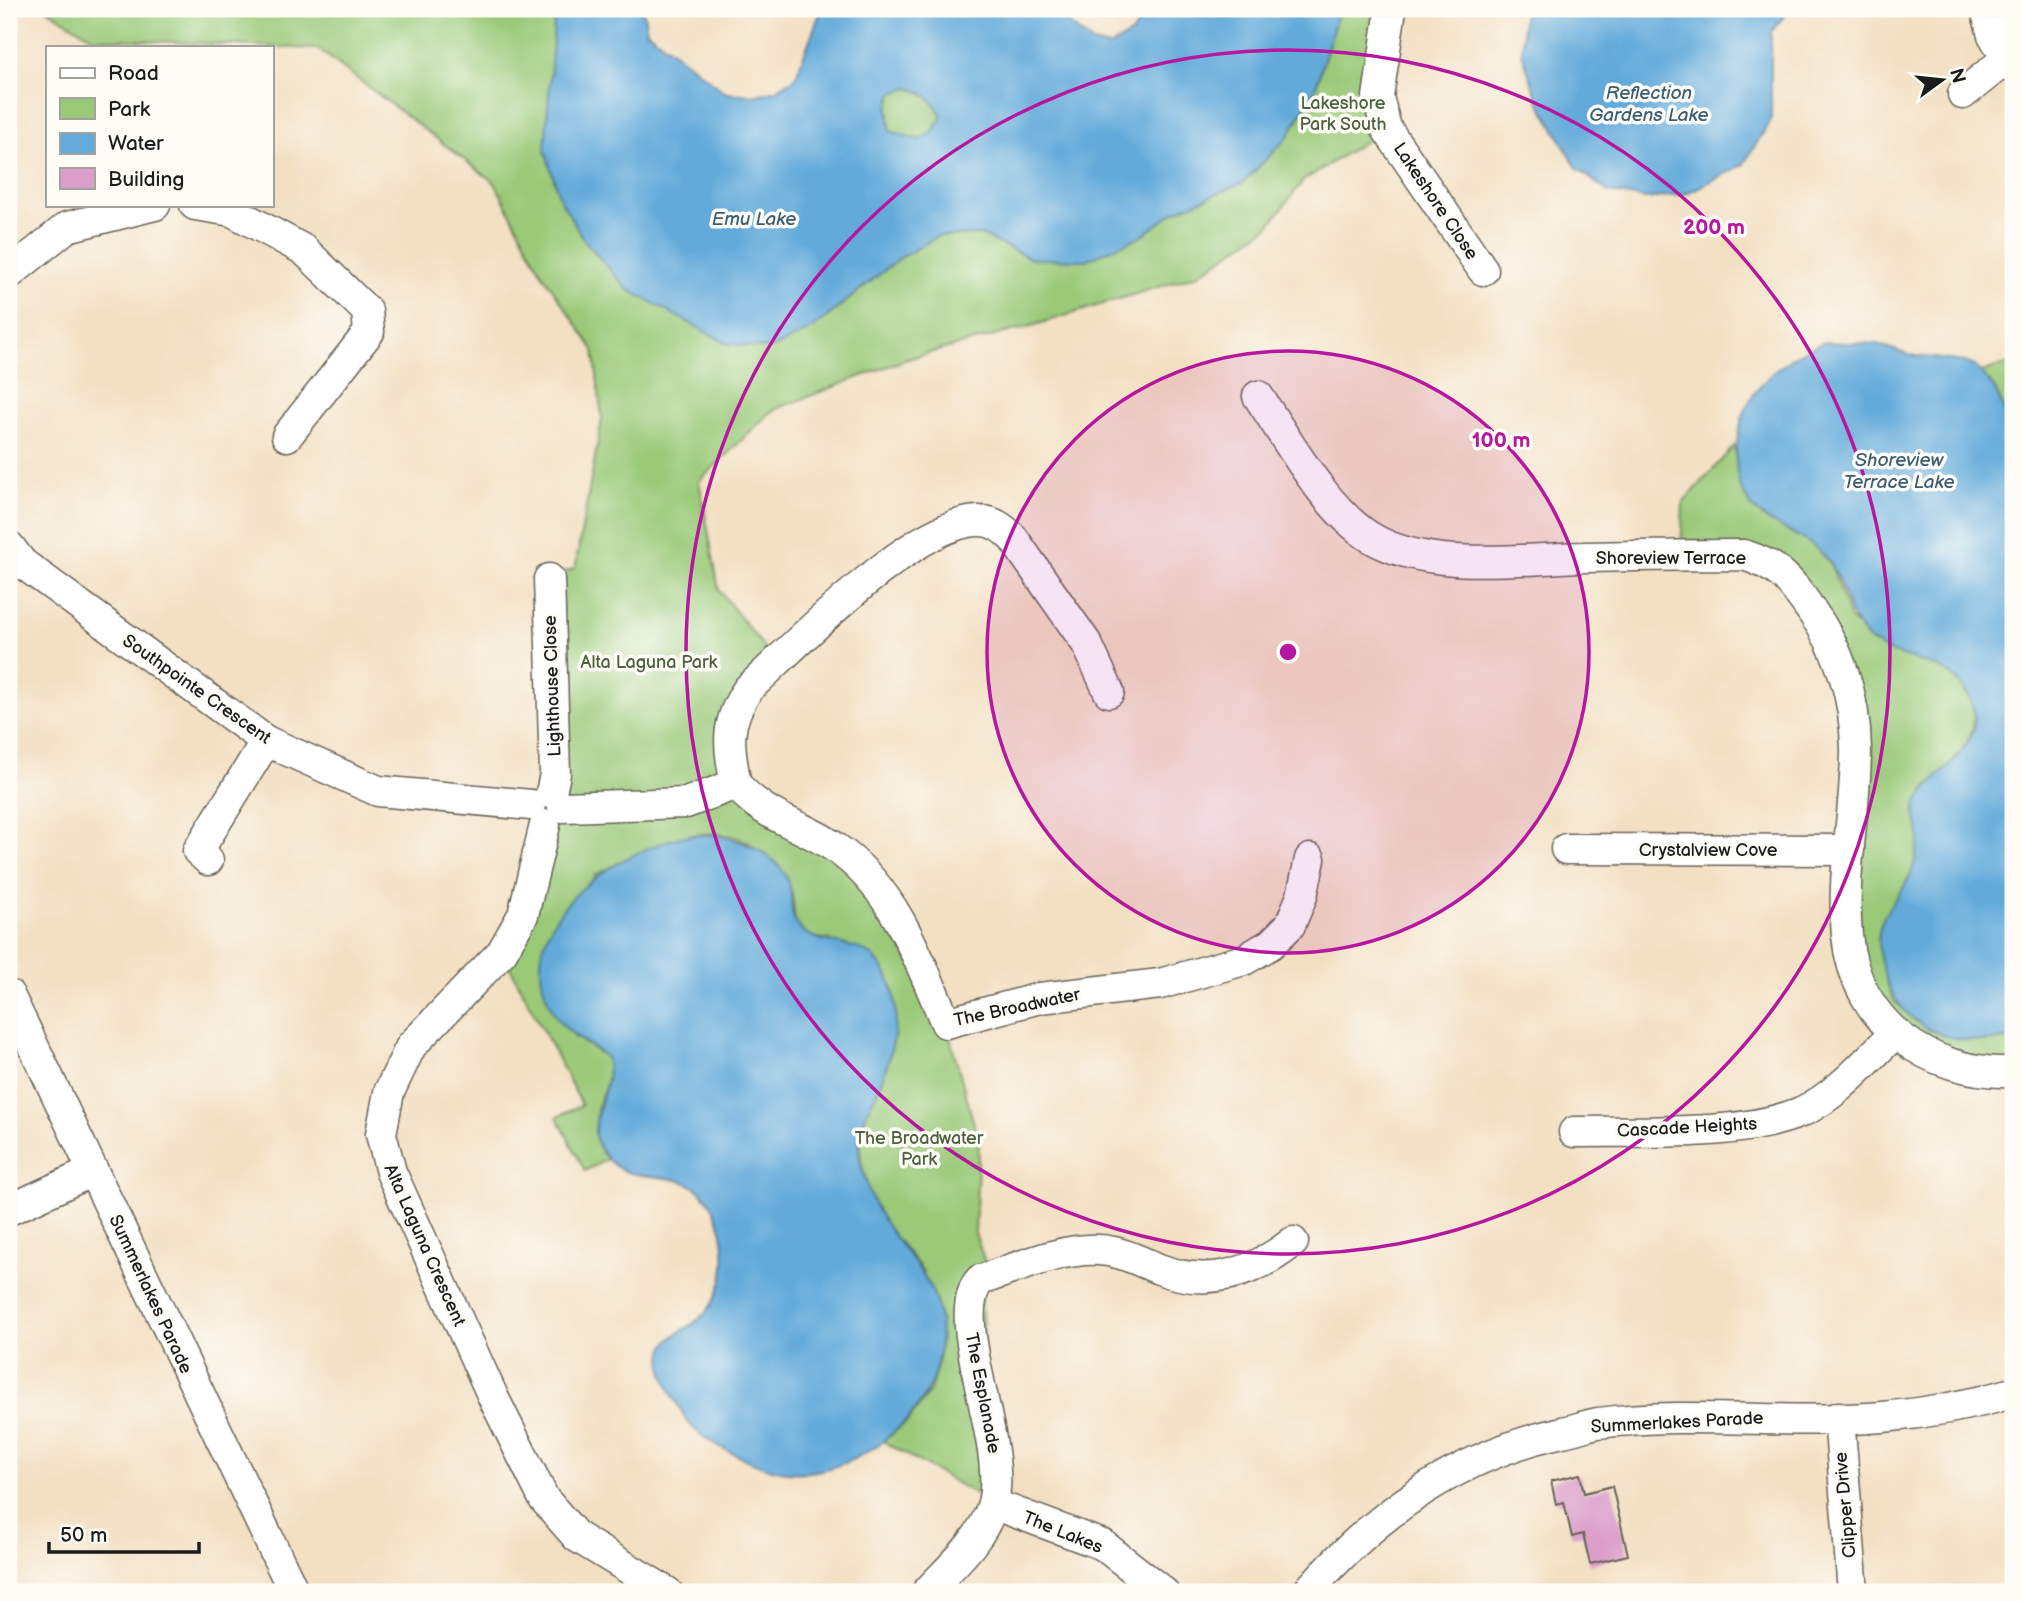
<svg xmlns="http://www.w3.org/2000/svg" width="2022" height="1601" viewBox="0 0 2022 1601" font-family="'Balsamiq Sans',sans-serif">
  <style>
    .green { fill: #9ac978; stroke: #5b724a; stroke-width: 2 }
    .water { fill: #64aada; stroke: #40637b; stroke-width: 2; fill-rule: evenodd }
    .building { fill: #db9eca }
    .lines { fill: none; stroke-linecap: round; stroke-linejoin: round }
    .minor-casing { stroke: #676156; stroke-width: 33 }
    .minor { stroke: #fff; stroke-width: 30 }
    .ring { fill: none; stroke: #b5179e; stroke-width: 3.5 }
    .labels { text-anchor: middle; stroke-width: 7; stroke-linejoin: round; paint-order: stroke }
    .park-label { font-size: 18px; fill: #4e6141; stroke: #fdfcf7 }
    .street-label { font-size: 18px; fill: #1c1c1c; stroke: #fdfcf7 }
    .water-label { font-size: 19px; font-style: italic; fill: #3c5c71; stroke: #fdfcf7 }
    .centre { fill: #b5179e; stroke: #fdfcf7; stroke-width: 3.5 }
    .ring-label { font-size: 21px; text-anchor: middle; font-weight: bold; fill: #b5179e; stroke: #fdfcf7; stroke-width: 7; stroke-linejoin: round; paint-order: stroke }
  </style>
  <rect width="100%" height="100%" fill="#fdfcf7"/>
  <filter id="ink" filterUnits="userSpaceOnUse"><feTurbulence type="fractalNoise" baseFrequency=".0143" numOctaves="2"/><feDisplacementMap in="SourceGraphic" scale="14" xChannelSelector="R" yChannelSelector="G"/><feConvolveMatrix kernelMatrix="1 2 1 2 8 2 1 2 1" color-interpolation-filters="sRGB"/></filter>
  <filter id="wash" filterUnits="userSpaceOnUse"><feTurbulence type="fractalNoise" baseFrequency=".00686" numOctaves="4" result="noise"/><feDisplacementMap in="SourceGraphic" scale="28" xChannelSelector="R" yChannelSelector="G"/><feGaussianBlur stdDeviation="1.57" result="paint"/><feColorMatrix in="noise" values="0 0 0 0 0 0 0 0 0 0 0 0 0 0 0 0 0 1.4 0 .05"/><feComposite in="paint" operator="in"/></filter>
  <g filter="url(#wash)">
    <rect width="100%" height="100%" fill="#f3e0c3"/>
    <g class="green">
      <path d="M47,9H555L812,329L897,260L938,236L981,235L1032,259L1142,236L1175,211L1243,183L1287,138L1315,90L1339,9H1391L1386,128L1303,181L1268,227L1197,275L1035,325L907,359L773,410L699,481L719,590L776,663L748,689L736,784L845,854L946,1023L979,1142L975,1233L990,1277L980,1280L993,1504L883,1441L908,1421L930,1391L939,1358L923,1271L882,1221L869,1192L861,1161L859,1134L891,1049L896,1010L829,939C778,936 802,906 788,883C784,875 773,867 766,860C760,855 754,845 747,842C697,817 639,853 595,875L573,1036L606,1057C612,1078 605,1086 598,1105C594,1119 599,1147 608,1159L585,1171L557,1117L582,1105L502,952L552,824L549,579L575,568L602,419L594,350L541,272L495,183L318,49L93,38Z"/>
      <path d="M908,88C926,92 933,100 942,116L932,133L919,140L890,131L888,108L893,93Z"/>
      <path d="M2013,362V450L1995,389L1981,372Z"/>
      <path d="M1734,446L1740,486L1766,519L1810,540L1831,565L1850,619L1873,643L1947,671L1962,686L1974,708L1973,728L1967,742L1953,762L1926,788L1915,809L1920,837L1914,868L1905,884L1886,981L1894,1001L1920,1024L1994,1041L2013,1038V1072L1928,1057L1860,983L1853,717L1788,576L1681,555L1683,503Z"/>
    </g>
    <g class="water">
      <path d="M555,9H643L647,31L726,93L757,95L776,90L795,78L819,16L824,9H1051L1093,43L1109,47L1133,32L1149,9H1339L1315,90L1287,138L1243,183L1175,211L1142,236L1086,260L1032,259L981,235L938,236L897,260L812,329L772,349L728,344L627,289L584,240L560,199L545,150ZM908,88C926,92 933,100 942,116L932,133L919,140L890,131L888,108L893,93Z"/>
      <path d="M1527,9H1790L1771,32V120L1743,165L1685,194L1646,199L1608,192L1577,168L1537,98L1522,53L1523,17Z"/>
      <path d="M1824,342L1877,344L1909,355L1965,362L1975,366L1995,389L2012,428L2013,1038C1952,1049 1898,1030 1882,966C1878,951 1876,934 1883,919C1891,900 1909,886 1914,865C1916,856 1919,847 1919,839C1920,827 1912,813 1917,803C1932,773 1986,746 1973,707C1955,652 1904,668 1871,641C1844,620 1848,588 1830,563C1807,532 1778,533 1754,509C1726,480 1734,421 1756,391C1772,369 1799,352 1824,342Z"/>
      <path d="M718,835C746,842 783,855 790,888C793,902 789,918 801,929C822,949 858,937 879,963C909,999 893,1055 876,1094C870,1107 860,1121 859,1134C857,1152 863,1175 869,1191C893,1258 954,1273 938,1360C927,1424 845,1483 780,1471C764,1468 747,1460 732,1453C716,1445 696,1435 686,1419C675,1400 658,1374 663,1352C667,1335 689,1329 700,1318C729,1292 730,1244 714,1210C690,1161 640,1188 613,1164C571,1129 617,1097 606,1057C588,1042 566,1034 554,1013C504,925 608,856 681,837C692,834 706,835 718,835Z"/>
    </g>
    <g id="blocks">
      <path class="building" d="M1580,1474L1584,1493L1612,1486L1628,1555L1590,1564L1583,1534L1572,1537L1564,1502L1556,1504L1551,1481Z"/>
    </g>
  </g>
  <g filter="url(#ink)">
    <use href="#blocks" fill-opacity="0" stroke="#676156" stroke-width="2"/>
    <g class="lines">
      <defs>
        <g id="minor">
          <path d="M1391,9L1378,97L1386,128L1483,270"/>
          <path d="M1986,9L1993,35L2013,68"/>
          <path d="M1963,94L2005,60"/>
          <path d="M195,205L232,211L304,250L367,311L369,332L287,436"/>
          <path d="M9,274L67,227L155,205"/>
          <path d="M1258,396C1288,440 1325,509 1370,537C1427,572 1520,559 1584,557C1638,556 1691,555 1744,555C1781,567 1789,579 1811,610C1841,651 1855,699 1856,749C1856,811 1841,873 1847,935C1855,1023 1929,1075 2013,1072"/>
          <path d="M9,546L22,563L266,741L378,791L531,805"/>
          <path d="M549,579L555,774L551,793"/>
          <path d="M736,784C728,745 725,723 748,689C795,646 917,518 981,521C994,521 1004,529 1013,538L1087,644L1109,692"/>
          <path d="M563,807L686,803L736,784C767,821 808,825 844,854C898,896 920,963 946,1023L1040,998L1160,984L1244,960L1271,944L1290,925L1302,896L1310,859"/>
          <path d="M545,825L523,915L502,952L411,1046L389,1092L381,1134L391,1172L494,1399L544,1499L577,1537L667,1592"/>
          <path d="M1566,849L1849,850"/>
          <path d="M208,860L198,851L266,741"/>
          <path d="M9,995L294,1592"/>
          <path d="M1574,1132C1643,1130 1738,1138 1801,1112C1837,1096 1867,1060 1895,1033"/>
          <path d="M9,1210L93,1171"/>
          <path d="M1839,1417L1853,1592"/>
          <path d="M993,1504L1103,1545L1163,1592"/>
          <path d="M927,1592C951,1566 984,1539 993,1503C1008,1443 946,1317 980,1280C1017,1268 1060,1248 1099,1250C1121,1251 1139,1261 1159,1269C1208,1288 1254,1273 1293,1242"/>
          <path d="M1307,1592C1378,1512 1457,1456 1562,1432C1574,1430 1586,1425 1598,1423C1693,1411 1789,1425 1883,1417C1928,1413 1971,1405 2013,1393"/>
        </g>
      </defs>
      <use href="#minor" class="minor-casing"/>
      <use href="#minor" class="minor"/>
    </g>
  </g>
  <circle cx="1288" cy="652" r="301" fill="#b5179e" fill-opacity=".12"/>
  <g class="ring">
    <circle cx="1288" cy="652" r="301"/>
    <circle cx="1288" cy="652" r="602"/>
  </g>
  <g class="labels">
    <g class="park-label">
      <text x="1343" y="109">Lakeshore<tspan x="1343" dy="21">Park South</tspan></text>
      <text x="649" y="668">Alta Laguna Park</text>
      <text x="919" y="1144">The Broadwater<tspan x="919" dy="21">Park</tspan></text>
    </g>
    <g class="street-label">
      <text transform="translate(1436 201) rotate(56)" y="6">Lakeshore Close</text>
      <text x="1671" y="564">Shoreview Terrace</text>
      <text transform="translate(552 686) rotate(-92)" y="6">Lighthouse Close</text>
      <text transform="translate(197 689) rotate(35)" y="6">Southpointe Crescent</text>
      <text x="1708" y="856">Crystalview Cove</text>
      <text transform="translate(1017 1007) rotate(-12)" y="6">The Broadwater</text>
      <text transform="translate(1687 1127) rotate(-3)" y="6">Cascade Heights</text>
      <text transform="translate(425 1245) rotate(66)" y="6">Alta Laguna Crescent</text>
      <text transform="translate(151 1294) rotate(65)" y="6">Summerlakes Parade</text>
      <text transform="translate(983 1393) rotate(79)" y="6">The Esplanade</text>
      <text transform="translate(1677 1422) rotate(-3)" y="6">Summerlakes Parade</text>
      <text transform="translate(1845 1505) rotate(-95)" y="6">Clipper Drive</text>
      <text transform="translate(1063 1532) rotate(22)" y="6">The Lakes</text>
    </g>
    <g class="water-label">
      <text x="1649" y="99">Reflection<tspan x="1649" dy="22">Gardens Lake</tspan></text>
      <text x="754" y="225">Emu Lake</text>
      <text x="1899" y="466">Shoreview<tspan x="1899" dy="22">Terrace Lake</tspan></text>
    </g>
  </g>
  <circle cx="1288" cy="652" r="10" class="centre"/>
  <g class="ring-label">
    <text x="1714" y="234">200 m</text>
    <text x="1501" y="447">100 m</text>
  </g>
  <rect width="2022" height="1601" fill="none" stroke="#fdfcf7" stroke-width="35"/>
  <rect x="46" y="46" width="228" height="161" fill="#fdfcf7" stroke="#a3a29f" stroke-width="2"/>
  <rect x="60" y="68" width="35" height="10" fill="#ffffff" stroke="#a3a29f" stroke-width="2"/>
  <text x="108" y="80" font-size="21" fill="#1c1c1c">Road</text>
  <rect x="60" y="98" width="35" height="21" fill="#9ac978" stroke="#a3a29f" stroke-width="2"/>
  <text x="108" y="116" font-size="21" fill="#1c1c1c">Park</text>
  <rect x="60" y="133" width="35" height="21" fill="#64aada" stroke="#a3a29f" stroke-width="2"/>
  <text x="108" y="150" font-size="21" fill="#1c1c1c">Water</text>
  <rect x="60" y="168" width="35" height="21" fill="#db9eca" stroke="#a3a29f" stroke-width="2"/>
  <text x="108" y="186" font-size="21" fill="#1c1c1c">Building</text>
  <g transform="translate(1942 80) rotate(75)" stroke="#fdfcf7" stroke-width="5" paint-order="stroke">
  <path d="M0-5L12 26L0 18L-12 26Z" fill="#1c1c1c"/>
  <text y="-10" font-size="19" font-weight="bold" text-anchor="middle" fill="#1c1c1c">N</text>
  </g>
  <path d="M49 1542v10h150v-10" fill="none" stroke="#1c1c1c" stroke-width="3.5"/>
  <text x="60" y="1542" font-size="21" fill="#1c1c1c" stroke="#fdfcf7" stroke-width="5" paint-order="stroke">50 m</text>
</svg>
